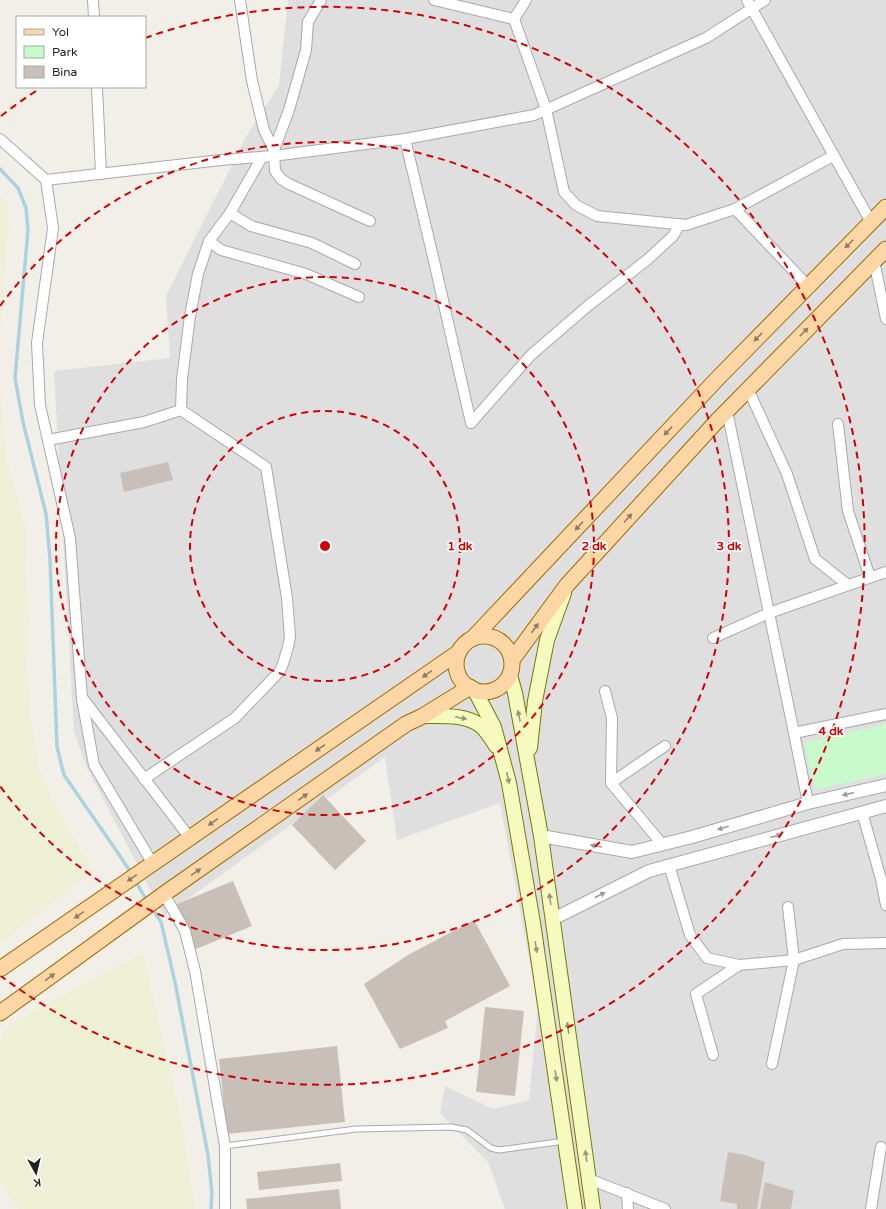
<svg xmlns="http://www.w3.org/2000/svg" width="886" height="1209" viewBox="0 0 886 1209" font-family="'Varela Round',sans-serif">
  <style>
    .residential { fill: #e0dfdf }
    .farmland { fill: #eef0d5 }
    .park { fill: #c8facc }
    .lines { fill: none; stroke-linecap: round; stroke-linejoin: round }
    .stream { stroke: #aad3df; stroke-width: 3.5 }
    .building { fill: #c7bfb8 }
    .service-casing { stroke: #a9a9a9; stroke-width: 7 }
    .minor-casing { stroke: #a9a9a9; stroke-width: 12 }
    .tertiary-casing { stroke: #a9a9a9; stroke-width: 14 }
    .secondary-casing { stroke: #707d05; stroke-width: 16 }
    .primary-casing { stroke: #a06b00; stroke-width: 17 }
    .service { stroke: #fff; stroke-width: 5 }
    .minor { stroke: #fff; stroke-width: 10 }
    .tertiary { stroke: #fff; stroke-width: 12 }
    .secondary { stroke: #f7fabf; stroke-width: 14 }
    .primary { stroke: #fcd6a4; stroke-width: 15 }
    .oneway { fill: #8f7c63 }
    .oneway2 { fill: #979978 }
    .oneway3 { fill: #9c9c9c }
    .ring { fill: none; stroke: #d40000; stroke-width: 2; stroke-dasharray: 7 5 }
    .centre { fill: #d40000; stroke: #fff; stroke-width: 2 }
    .ring-label { font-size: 12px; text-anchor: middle; font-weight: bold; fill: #d40000; stroke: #fff; stroke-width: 3.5; stroke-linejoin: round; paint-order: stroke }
  </style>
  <rect width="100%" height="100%" fill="#f2efe9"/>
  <path class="residential" d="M288,0H886V1209H505L488,1162L440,1113L445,1086L493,1109L529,1100L538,1007L500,803L397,840L385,757L164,916L87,768L74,732L54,371L170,358L166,296L246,137L279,85Z"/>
  <g class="farmland">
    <path d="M0,193L7,205L9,226L4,277L0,336Z"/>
    <path d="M0,386L6,456L25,524V561L29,618L27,666L31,720L39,768L53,801L93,871L0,943Z"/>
    <path d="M143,952L182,1122L195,1209H19L0,1183V1043L7,1026Z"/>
  </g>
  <path class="park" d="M886,724V774L815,790L804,743Z"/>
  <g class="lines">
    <g class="stream">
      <path d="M0,169L18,188L26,208L28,230L15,378L23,422L46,514L50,559L57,747L64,775L118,853L131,873"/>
      <path d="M135,880L147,901"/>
      <path d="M152,908L161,922L175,982L208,1155L212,1193L211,1209"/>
    </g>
  </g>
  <g class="building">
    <path d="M168,462L173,480L124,492L120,473Z"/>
    <path d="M323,795L366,841L335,870L292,825Z"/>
    <path d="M233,881L252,926L196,949L177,904Z"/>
    <path d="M474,920L510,986L445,1021L448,1028L400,1049L364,984L408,955Z"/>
    <path d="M485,1007L524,1011L515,1096L476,1092Z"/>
    <path d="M337,1046L345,1122L227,1134L219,1059Z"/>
    <path d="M728,1152L746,1155L765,1162L757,1209H737V1204L720,1201Z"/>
    <path d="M340,1163L342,1181L259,1190L257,1172Z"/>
    <path d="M765,1182L794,1191L791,1209H760Z"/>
    <path d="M339,1189L341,1209H247L246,1199Z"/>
  </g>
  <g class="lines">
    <defs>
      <path id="service" d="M225,1146L356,1129L451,1127L467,1130L491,1148L499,1150L565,1141"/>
      <g id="minor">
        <path d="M93,0L94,17"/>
        <path d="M240,0L252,81L264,130L274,150"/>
        <path d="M321,0L308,22L306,50L289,110L274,150L275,171L281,179L289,184L370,221"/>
        <path d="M434,0L514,19"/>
        <path d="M526,0L514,19L546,109L564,192L576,205L597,216L686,225L735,209L833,156"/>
        <path d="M747,0L871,222"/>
        <path d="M97,87L101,174"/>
        <path d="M0,139L46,180L53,228L37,343L40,405L70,538L82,699L94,765L153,864"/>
        <path d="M405,139L434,261L471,423"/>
        <path d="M46,180L221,160L273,156L405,139L534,115L706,38L765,0"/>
        <path d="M735,209L808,286"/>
        <path d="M230,213L251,226L312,243L355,264"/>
        <path d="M209,241L221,250L306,274L359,297"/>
        <path d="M874,261L886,319"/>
        <path d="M748,389L787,474L815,559L848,585"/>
        <path d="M727,411L793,728L808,803"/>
        <path d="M471,423L531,355L589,305L647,260L673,236L680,224"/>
        <path d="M838,424L848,511L870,577"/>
        <path d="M48,440L144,422L181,410L182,379L190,316L198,274L209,241L230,213L262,157"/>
        <path d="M713,638L769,613L886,572"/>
        <path d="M605,691L612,718L611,783L662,844"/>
        <path d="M84,700L190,838"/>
        <path d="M794,733L886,714"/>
        <path d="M144,779L235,718L280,671L283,664L288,647L290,637L287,598L266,467L181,410"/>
        <path d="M611,783L665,746"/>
        <path d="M862,812L881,879L886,905"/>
        <path d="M669,865L690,935L707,958L739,965L794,960L843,944L886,943"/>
        <path d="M164,894L185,931L195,971L225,1146V1209"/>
        <path d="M713,1055L696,994L739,965"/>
        <path d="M772,1064L794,960L788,907"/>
        <path d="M589,1179L665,1209"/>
        <path d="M627,1193L628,1209"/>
        <path d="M871,1209L881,1147"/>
      </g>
      <g id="tertiary">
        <path d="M541,836L632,852L692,837L808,803L886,785"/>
        <path d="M553,919L649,871L886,806"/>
      </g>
      <g id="secondary">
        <path d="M510,675L515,693L541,836L593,1209"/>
        <path d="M474,689L494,727L509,783L533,923L575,1209"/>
        <path d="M423,716C442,716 465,714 481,726C487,731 492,740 496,746"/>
        <path d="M530,748L535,701L547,640L564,593"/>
      </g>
      <g id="primary">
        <circle cx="484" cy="664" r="28"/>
        <path d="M473,638L718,378L886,207"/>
        <path d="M512,660L567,585L717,421L886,249"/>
        <path d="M0,969L459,652"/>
        <path d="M0,1013L164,894L406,724L423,716L470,687"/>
      </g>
    </defs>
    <use href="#service" class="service-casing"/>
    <use href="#minor" class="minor-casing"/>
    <use href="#tertiary" class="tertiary-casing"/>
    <use href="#secondary" class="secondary-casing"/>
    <use href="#primary" class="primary-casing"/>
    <use href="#service" class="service"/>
    <use href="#minor" class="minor"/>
    <use href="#tertiary" class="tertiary"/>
    <use href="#secondary" class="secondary"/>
    <use href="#primary" class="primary"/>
  </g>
  <defs><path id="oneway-solid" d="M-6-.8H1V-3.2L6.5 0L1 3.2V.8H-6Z"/></defs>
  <g class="oneway">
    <use href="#oneway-solid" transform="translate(849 244) rotate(135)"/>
    <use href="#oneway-solid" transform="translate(804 332) rotate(-45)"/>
    <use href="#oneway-solid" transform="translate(758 337) rotate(134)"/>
    <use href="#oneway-solid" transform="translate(668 431) rotate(133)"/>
    <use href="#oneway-solid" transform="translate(628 518) rotate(-48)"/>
    <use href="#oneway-solid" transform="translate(579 526) rotate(133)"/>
    <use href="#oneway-solid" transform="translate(535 628) rotate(-54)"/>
    <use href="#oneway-solid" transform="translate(427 674) rotate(145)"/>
    <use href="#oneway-solid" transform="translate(320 748) rotate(145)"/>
    <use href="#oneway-solid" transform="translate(303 797) rotate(-35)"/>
    <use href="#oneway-solid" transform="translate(213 822) rotate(145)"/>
    <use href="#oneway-solid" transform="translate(196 872) rotate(-35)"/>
    <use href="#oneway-solid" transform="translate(132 878) rotate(145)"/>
    <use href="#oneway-solid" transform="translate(79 915) rotate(146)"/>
    <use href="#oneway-solid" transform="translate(50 977) rotate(-36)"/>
  </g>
  <g class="oneway2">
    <use href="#oneway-solid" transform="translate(519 716) rotate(-101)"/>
    <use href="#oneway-solid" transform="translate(461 718) rotate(12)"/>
    <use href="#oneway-solid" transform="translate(508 778) rotate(78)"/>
    <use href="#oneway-solid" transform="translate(550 899) rotate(-98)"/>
    <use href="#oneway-solid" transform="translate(536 947) rotate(81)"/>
    <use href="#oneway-solid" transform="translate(568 1028) rotate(-98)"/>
    <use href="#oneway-solid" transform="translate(556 1076) rotate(81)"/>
    <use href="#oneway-solid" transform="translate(586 1156) rotate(-98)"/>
  </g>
  <g class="oneway3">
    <use href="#oneway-solid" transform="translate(848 794) rotate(167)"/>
    <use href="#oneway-solid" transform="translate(723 828) rotate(164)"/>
    <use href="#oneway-solid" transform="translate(776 836) rotate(-15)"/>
    <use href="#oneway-solid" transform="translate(596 846) rotate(-170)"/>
    <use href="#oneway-solid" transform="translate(600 895) rotate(-27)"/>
  </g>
  <g class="ring">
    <circle cx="325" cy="546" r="135"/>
    <circle cx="325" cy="546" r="269"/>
    <path d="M0 306A404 404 0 1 1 0 786"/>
    <path d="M1 116A539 539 0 0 1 39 89M145 38A539 539 0 1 1 1 976"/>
  </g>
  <circle cx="325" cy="546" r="6" class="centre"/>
  <g class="ring-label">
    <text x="460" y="550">1 dk</text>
    <text x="594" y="550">2 dk</text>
    <text x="729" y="550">3 dk</text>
    <text x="831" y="735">4 dk</text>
  </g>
  <rect x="16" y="16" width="130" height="72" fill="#ffffff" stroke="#a7a7a7"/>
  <rect x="24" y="29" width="20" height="6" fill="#fcd6a4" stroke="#a7a7a7"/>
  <text x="52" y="36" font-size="12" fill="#222222">Yol</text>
  <rect x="24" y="46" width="20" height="12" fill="#c8facc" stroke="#a7a7a7"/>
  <text x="52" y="56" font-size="12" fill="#222222">Park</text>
  <rect x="24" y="66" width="20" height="12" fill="#c7bfb8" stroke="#a7a7a7"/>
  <text x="52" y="76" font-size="12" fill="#222222">Bina</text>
  <g transform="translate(36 1173) rotate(172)" stroke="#ffffff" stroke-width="3" paint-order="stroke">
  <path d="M0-3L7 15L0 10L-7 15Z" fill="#222222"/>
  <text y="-6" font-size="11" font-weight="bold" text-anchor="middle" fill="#222222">K</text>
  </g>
</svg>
